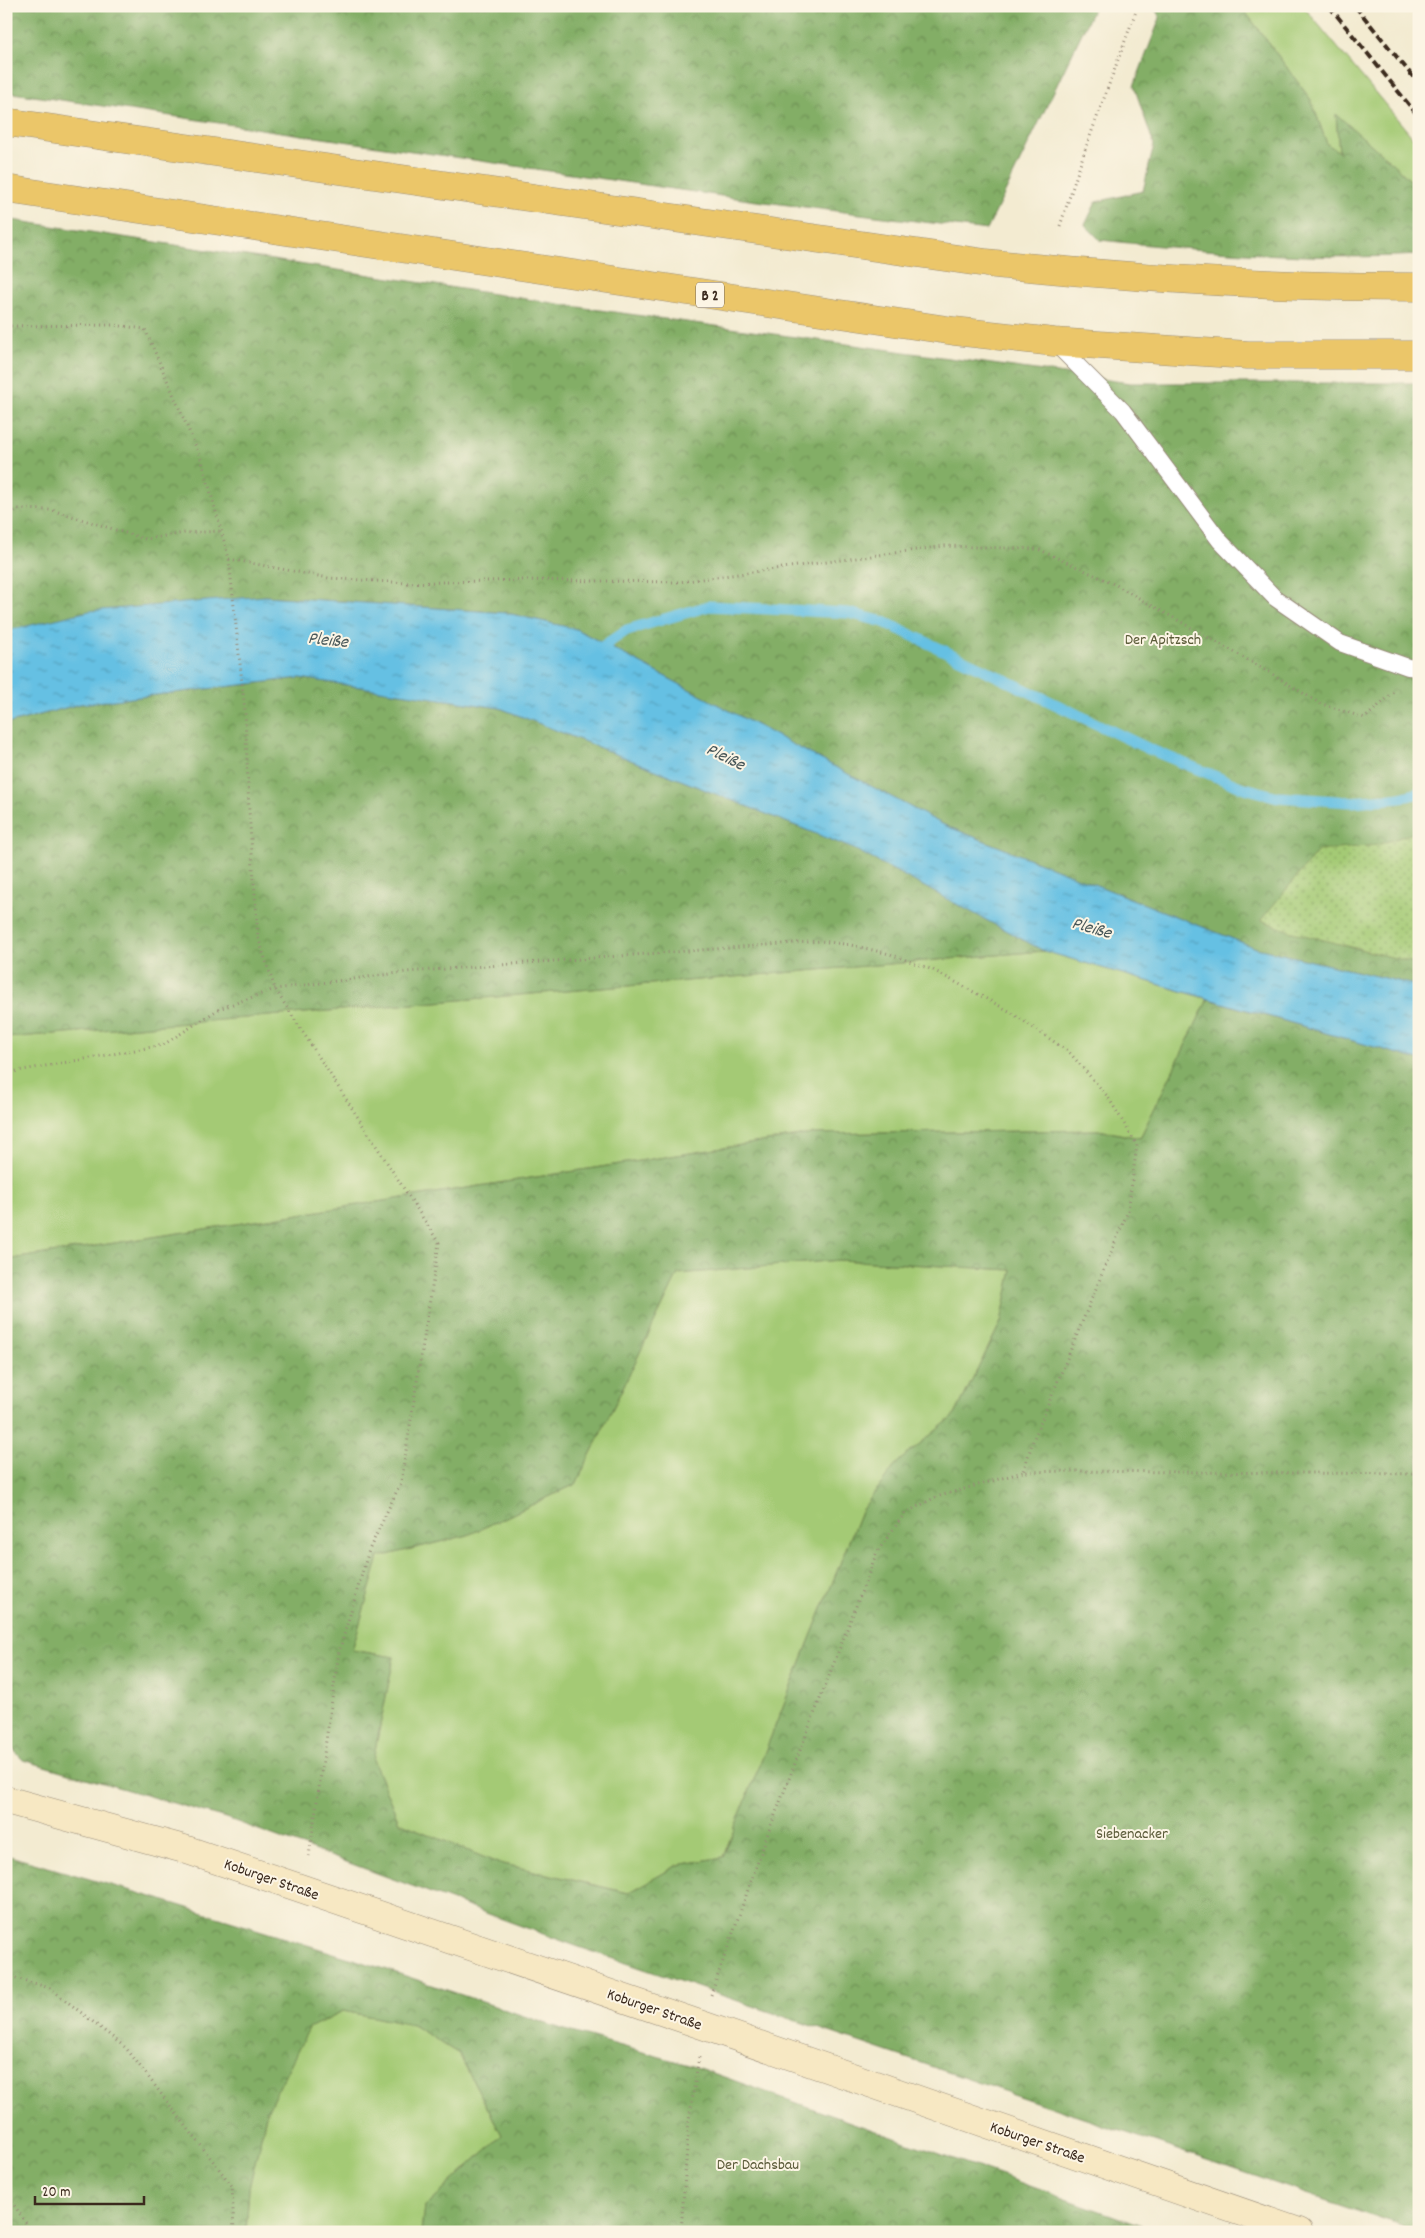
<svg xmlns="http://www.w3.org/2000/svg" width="1425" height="2238" viewBox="0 0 1425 2238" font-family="Dekko,sans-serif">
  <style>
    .grass { fill: #a4ca75; stroke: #707a4a }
    .forest { fill: url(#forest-crowns); stroke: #5f6c42; fill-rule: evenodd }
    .park { fill: url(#park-dots); stroke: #707a4a }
    .water { fill: url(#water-ripples); stroke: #507580 }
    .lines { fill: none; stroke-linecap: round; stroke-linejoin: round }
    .stream { stroke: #65c0e3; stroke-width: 11 }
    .lane-casing { stroke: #978a78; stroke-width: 18 }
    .secondary-casing { stroke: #978a78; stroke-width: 29 }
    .highway-casing { stroke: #978a78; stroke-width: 29 }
    .path { stroke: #978a78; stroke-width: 3; stroke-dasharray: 1 4; stroke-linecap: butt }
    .lane { stroke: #fff; stroke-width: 16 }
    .secondary { stroke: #f7e8c3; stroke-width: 28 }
    .highway { stroke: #ebc669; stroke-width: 28 }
    .rail { stroke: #3b2a1e; stroke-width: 4; stroke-dasharray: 8 4; stroke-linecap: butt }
    .labels { text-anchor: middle; stroke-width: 4; stroke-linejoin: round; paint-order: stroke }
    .shield { fill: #fcf5e5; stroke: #75675a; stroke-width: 1 }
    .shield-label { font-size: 15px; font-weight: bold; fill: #3b2a1e }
    .park-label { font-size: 16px; fill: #5a5a38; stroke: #fcf5e5 }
    .street-label { font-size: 16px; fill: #3b2a1e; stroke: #fcf5e5 }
    .water-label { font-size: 18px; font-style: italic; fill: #485759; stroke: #fcf5e5 }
  </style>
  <defs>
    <pattern id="forest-crowns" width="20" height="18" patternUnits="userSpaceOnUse" patternTransform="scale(1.25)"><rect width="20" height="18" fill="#83ae66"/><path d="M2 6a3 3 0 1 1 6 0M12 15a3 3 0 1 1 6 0" fill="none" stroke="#6c8e53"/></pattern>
    <pattern id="park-dots" width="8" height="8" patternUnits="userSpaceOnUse" patternTransform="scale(1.25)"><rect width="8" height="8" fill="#a4ca75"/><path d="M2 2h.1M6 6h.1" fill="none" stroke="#87a45f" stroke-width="1.8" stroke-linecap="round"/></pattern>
    <pattern id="water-ripples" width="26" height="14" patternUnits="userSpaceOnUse" patternTransform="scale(1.25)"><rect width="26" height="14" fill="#65c0e3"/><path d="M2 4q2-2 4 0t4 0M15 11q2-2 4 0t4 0" fill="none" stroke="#549cb7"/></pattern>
  </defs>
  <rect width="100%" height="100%" fill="#fcf5e5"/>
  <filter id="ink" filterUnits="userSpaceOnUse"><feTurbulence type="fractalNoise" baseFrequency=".02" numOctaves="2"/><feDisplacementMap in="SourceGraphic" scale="10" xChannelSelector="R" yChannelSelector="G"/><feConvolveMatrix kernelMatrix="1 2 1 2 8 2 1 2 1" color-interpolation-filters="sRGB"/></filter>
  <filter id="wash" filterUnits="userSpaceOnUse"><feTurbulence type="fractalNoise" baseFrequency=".0096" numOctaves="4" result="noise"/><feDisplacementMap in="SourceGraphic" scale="20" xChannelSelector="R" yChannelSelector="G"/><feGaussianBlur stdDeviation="1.12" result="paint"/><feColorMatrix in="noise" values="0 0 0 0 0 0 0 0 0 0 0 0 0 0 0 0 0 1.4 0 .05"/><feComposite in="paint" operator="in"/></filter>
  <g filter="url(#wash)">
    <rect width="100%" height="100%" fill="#f3ebd1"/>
    <g class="grass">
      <path d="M1241,6H1303L1419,145V189L1391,162L1336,115L1339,152L1327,144L1311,100Z"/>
      <path d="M1044,951L1208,999L1140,1138L1098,1130L812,1134L6,1260V1038Z"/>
      <path d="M839,1260L1012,1270L1001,1322L955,1415L898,1462L861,1511L723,1857L678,1865L629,1893L495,1862L399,1822L373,1760L394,1657L352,1650L379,1557L468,1535L576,1484L678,1274Z"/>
      <path d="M343,2011L413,2025L459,2054L502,2135L424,2208L421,2232H246L249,2188L267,2111L309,2027Z"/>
    </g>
    <g class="forest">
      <path d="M6,6H1095L987,230L749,200L6,92Z"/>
      <path d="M1154,6H1241L1311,100L1327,144L1339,152L1336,114L1391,162L1419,189V255C1313,261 1206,251 1100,240L1085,225L1096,202L1143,191L1154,145L1134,86L1160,18Z"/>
      <path d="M6,219L585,308L1130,383H1419V986L1256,948L944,825L576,629L507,613L265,596L6,631Z"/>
      <path d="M300,678L500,708L854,849L1044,951L6,1038V724L80,704Z"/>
      <path d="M1208,999L1419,1060V2232L576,1946L229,1819L23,1760L6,1742V1260L812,1134L1098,1130L1140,1138ZM839,1260L1012,1270L1001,1322L955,1415L898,1462L861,1511L723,1857L678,1865L628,1893L495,1862L399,1822L373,1760L394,1657L352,1650L379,1557L468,1535L576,1484L678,1274Z"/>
      <path d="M6,1855L149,1896L385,1969L568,2031L696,2067L1159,2232H421L424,2208L502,2135L459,2054L413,2025L343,2011L309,2028L267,2111L249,2188L246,2232H6Z"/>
    </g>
    <path class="park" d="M1419,831V964L1292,932L1261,920L1318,851L1377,845Z"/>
    <path class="water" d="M265,596L507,613L576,629L944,825L1256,948L1419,986V1060L1044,951L854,849L500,708L300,678L80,704L6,724V631L89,611Z"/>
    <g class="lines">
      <path class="stream" d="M593,653L627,630L709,606L849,613L884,622L1149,749L1241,787L1278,797L1351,802L1400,798L1419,793"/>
    </g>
  </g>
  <g filter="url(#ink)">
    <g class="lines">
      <defs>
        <path id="lane" d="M1054,342L1123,411L1220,541L1275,598L1340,643L1408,667L1419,668"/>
        <path id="secondary" d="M6,1800L184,1849L300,1888L705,2026L1299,2232"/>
        <g id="highway">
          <path d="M6,122L986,263C1129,278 1274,287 1419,287"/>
          <path d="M6,189L954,331L1054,342L1248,355H1419"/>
        </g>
      </defs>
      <use href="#lane" class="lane-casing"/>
      <use href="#secondary" class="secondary-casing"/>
      <use href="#highway" class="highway-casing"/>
      <g class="path">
        <path d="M1060,226L1085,150L1136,11L1133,6"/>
        <path d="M6,326L113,325L145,329L202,461L229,559L245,711L249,811L258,937L275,989L439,1243L401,1482L369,1550L339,1652L309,1856"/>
        <path d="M6,517L17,509L52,510L145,539L185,533L221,531"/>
        <path d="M229,559L329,578L407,583L523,580L679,582L945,546L1038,549L1116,585L1269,672L1319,703L1365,718L1394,692"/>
        <path d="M6,1073L163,1045L219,1009L275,989L406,972L821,941L851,945L890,954L933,970L1009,1011L1069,1052L1108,1097L1137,1145L1128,1211L1033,1441L1023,1472"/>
        <path d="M6,1975L50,1988L126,2048L232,2186L234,2232"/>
        <path d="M711,1995L768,1833L877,1552L905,1513L936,1497L1023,1472L1073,1471L1419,1474"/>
        <path d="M6,2193L32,2232"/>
        <path d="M681,2232L689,2120L699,2057"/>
      </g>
      <use href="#lane" class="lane"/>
      <use href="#secondary" class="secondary"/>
      <use href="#highway" class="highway"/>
      <g class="rail">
        <path d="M1329,6L1419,117"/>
        <path d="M1355,6L1419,84"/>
      </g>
    </g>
  </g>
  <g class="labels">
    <rect class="shield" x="696" y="282.5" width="28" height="25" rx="4"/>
    <g class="shield-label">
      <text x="710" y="300">B 2</text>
    </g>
    <g class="park-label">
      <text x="1163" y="644">Der Apitzsch</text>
      <text x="1132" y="1838">Siebenacker</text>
      <text x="758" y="2169">Der Dachsbau</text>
    </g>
    <g class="street-label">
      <text transform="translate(272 1878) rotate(19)" y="6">Koburger Straße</text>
      <text transform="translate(655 2008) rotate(19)" y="6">Koburger Straße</text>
      <text transform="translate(1038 2141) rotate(19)" y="6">Koburger Straße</text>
    </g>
    <g class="water-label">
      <text transform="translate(328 639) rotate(6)" y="6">Pleiße</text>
      <text transform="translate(726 756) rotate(26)" y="6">Pleiße</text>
      <text transform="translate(1092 927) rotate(16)" y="6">Pleiße</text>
    </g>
  </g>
  <rect width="1425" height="2238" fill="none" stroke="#fcf5e5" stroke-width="25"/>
  <path d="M35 2196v8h109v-8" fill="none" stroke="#3b2a1e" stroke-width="2.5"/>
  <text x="42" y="2196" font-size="15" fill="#3b2a1e" stroke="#fcf5e5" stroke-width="4" paint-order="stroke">20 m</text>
</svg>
